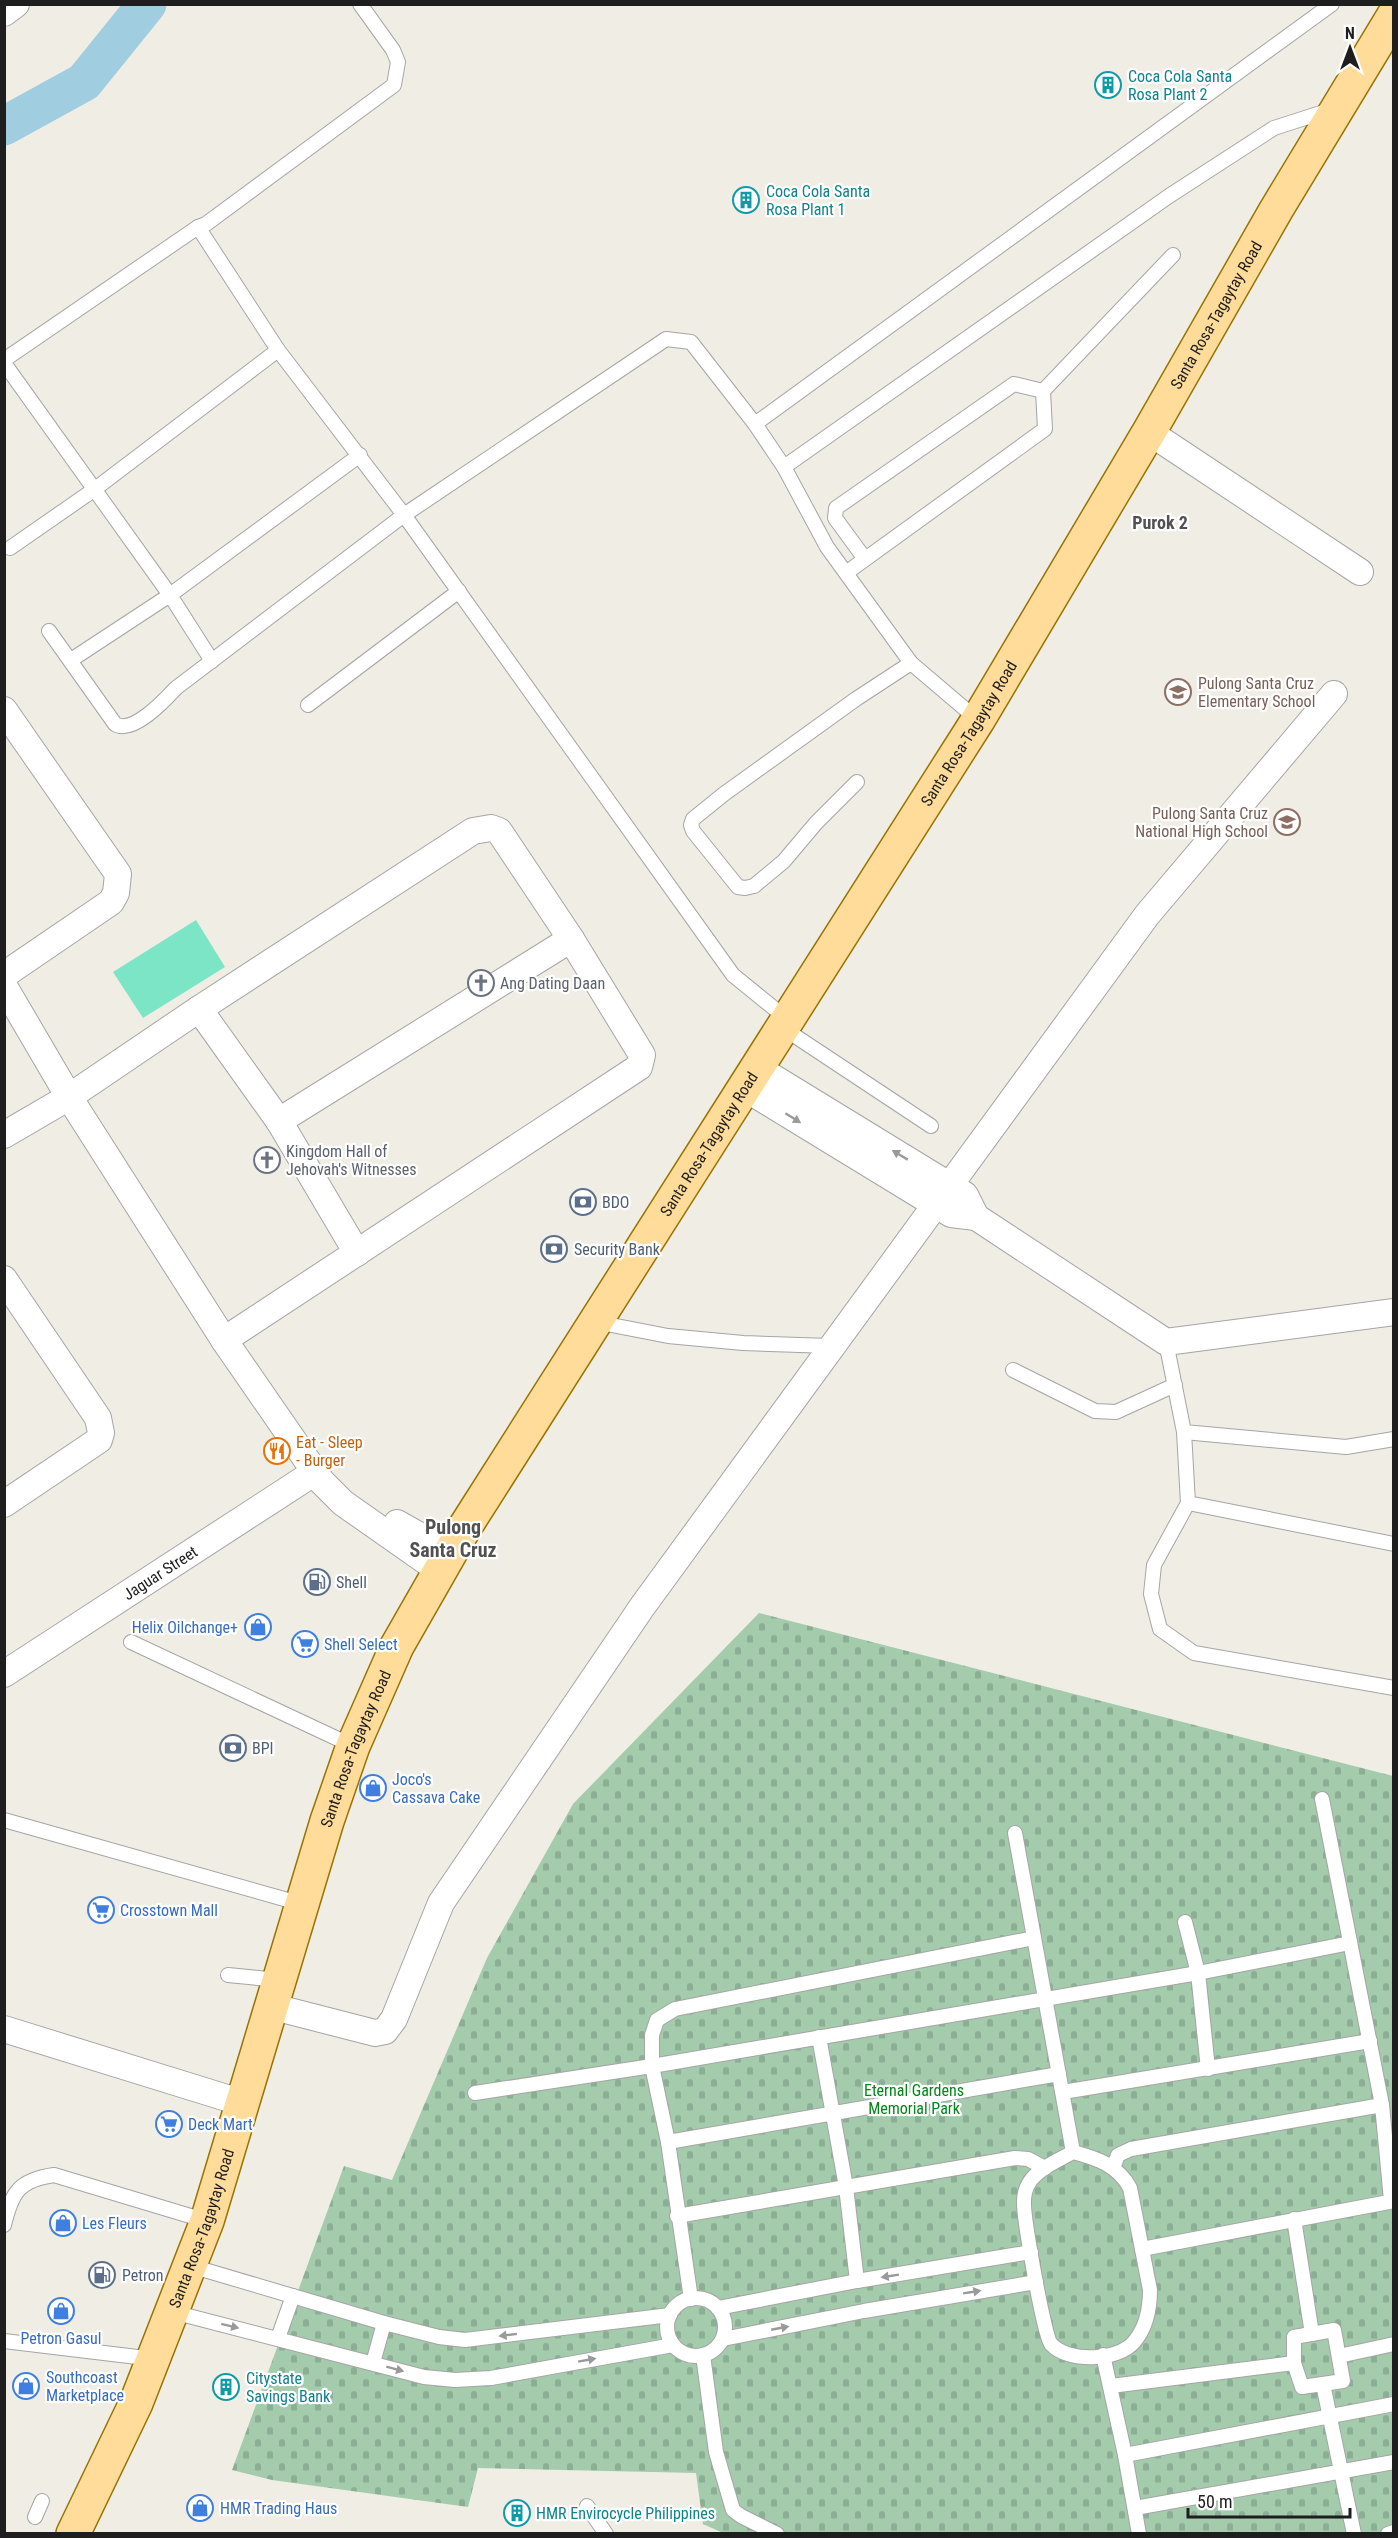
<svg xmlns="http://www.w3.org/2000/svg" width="1398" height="2538" viewBox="0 0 1398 2538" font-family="'Roboto Condensed',sans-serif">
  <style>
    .cemetery { fill: url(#cemetery-stones) }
    .pitch { fill: #7ce5c5 }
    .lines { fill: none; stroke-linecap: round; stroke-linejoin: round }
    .river { stroke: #a1cde1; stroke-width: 39 }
    .service-casing { stroke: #a5a5a5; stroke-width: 16 }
    .minor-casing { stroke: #a5a5a5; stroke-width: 28 }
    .primary-casing { stroke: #997300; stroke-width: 36 }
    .service { stroke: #fff; stroke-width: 14 }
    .minor { stroke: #fff; stroke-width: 26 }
    .primary { stroke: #ffdc9a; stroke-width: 33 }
    .oneway { fill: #9a9a9a }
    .labels { text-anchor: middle; stroke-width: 4.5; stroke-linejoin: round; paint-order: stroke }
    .culture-label { font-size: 16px; fill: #0d838f; stroke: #fff; text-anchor: start }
    .street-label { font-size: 16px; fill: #1e1e1e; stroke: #fff }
    .education-label { font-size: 16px; fill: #785e54; stroke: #fff; text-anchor: start }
    .worship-label { font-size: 16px; fill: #5b616d; stroke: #fff; text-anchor: start }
    .service-label { font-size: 16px; fill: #4e5e75; stroke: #fff; text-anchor: start }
    .food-label { font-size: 16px; fill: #c56008; stroke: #fff; text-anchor: start }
    .shop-label { font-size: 16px; fill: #366cbe; stroke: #fff; text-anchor: start }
    .park-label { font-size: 16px; fill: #038619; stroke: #fff }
    .neighbourhood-label { font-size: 18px; font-weight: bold; fill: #515151; stroke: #fff }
    .quarter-label { font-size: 20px; font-weight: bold; fill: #515151; stroke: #fff }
  </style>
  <defs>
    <pattern id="cemetery-stones" width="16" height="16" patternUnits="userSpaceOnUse" patternTransform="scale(1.5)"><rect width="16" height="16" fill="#a3cbac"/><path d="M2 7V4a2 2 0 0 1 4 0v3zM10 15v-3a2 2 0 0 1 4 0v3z" fill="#8cae94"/></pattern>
  </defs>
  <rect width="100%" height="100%" fill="#f0ede4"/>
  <path class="cemetery" d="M759,1613L1393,1776V2533H723L703,2524L696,2473L478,2468L468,2507L272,2480L232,2470L344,2166L392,2180L487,1958L573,1804Z"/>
  <path class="pitch" d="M196,920L225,967L143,1018L113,972Z"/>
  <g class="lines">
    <path class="river" d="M4,126L84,82L147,4"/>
    <defs>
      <g id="service">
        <path d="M198,227L278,350L404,515L733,975L786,1018"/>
        <path d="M4,360L198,227L206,224L394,85L398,62L393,50L360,4"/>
        <path d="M4,363L170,595L212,661"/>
        <path d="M755,424L1332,4"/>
        <path d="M784,467L1169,196L1274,128L1330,110"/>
        <path d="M10,548L95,489L278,350"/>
        <path d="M865,559L835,518L836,508L1014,384L1043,391"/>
        <path d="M846,573L1045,429L1043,391L1173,255"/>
        <path d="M49,631L115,724C132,735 164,701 176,688L404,515L666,339L691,342L755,424L784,467L827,547L911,663L978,720"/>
        <path d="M71,660L170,595L360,455"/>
        <path d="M308,705L459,591"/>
        <path d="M857,782L816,823L784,861L754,886L745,888L738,887L693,831L691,825L693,819L724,794L856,699L911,663"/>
        <path d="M783,1028L931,1126"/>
        <path d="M596,1322L668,1336L743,1343L830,1346"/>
        <path d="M1166,1342L1184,1432L1346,1447L1394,1439"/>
        <path d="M1013,1370L1095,1411L1116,1412L1175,1385"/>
        <path d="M1184,1432L1188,1503L1394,1544"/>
        <path d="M1188,1503L1154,1565L1151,1594L1160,1629L1194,1653L1394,1688"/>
        <path d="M131,1642L353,1746"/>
        <path d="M1322,1799L1382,2105L1391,2200"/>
        <path d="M4,1820L302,1904"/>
        <path d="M1015,1833L1073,2152"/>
        <path d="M1185,1922L1198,1973L1208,2069"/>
        <path d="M228,1975L278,1980"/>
        <path d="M819,2037L846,2187L857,2281"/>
        <path d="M1063,2092L1370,2041"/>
        <path d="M475,2093L652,2066L1198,1973L1350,1943"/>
        <path d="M668,2142L1059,2074"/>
        <path d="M1073,2152C1096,2158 1118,2165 1130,2188L1150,2290C1150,2308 1146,2328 1134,2342C1118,2361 1068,2363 1051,2344C1044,2336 1023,2216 1024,2201C1024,2196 1026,2188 1029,2183C1037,2169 1059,2160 1073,2152Z"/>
        <path d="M1113,2168L1118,2155L1131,2149L1382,2105"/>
        <path d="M677,2216L1015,2158L1028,2159L1045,2168"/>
        <path d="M1294,2219L1312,2334"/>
        <path d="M4,2225C12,2192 19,2180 54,2175L207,2221"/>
        <path d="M1142,2249L1394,2201"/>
        <path d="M191,2266L384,2323L439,2337L465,2340L670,2315"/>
        <circle cx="696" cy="2327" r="29"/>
        <path d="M691,2299L668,2142L652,2066V2035L657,2020L675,2009L1034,1938"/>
        <path d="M718,2308L857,2281L1031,2252"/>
        <path d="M173,2312L424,2377L455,2380L491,2378L673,2345"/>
        <path d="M1334,2330L1343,2381L1302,2387L1294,2363V2337Z"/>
        <path d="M278,2338L293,2296"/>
        <path d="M723,2339L864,2311L1036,2282"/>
        <path d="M4,2341L154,2359"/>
        <path d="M703,2355L716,2452L733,2510L741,2516L777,2534"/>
        <path d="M1103,2355L1125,2455L1139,2534"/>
        <path d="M1339,2356L1394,2344"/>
        <path d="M373,2363L384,2323"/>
        <path d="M1323,2384L1354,2534"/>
        <path d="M1111,2386L1294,2363"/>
        <path d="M1125,2455L1394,2404"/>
        <path d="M587,2506L606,2534"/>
        <path d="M1135,2508L1394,2462"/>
        <path d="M35,2517L42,2501"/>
        <path d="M1388,2534L1394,2532"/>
      </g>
      <g id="minor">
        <path d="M4,13L16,4"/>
        <path d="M1149,432L1360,572"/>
        <path d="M4,710L118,874L116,893L111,902L4,975"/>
        <path d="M4,986L69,1097L224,1340L322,1482L343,1503L440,1571"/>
        <path d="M199,1009L279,1121L357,1253"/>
        <path d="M756,1067L965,1195L976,1217L1166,1342L1394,1312"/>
        <path d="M743,1087L951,1214L976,1217"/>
        <path d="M279,1121L571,939"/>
        <path d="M4,1135L69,1097L199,1009L473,831L491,828L499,831L571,939L642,1055L639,1067L224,1340"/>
        <path d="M4,1279L98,1418L101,1433L99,1440L4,1504"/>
        <path d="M397,1523L450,1553"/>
        <path id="s1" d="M4,1674L315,1472"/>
        <path d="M270,2006L375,2033L385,2031L394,2019L441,1903L642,1607L1147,915L1334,694"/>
        <path d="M4,2029L243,2103"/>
      </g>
      <g id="primary">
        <path id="s2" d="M73,2534L136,2403L207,2221L327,1821L353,1746L397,1646L465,1527L978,720L1149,432L1276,210L1394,15"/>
      </g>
    </defs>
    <use href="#service" class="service-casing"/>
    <use href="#minor" class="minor-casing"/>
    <use href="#primary" class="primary-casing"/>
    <use href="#service" class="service"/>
    <use href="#minor" class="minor"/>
    <use href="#primary" class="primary"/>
  </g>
  <defs><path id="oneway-solid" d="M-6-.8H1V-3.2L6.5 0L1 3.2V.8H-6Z" transform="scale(1.5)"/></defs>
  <g class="oneway">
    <use href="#oneway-solid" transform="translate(793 1118) rotate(32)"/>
    <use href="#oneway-solid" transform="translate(900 1155) rotate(-149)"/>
    <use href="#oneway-solid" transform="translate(890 2276) rotate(171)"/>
    <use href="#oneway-solid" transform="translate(972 2292) rotate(-9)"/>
    <use href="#oneway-solid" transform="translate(230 2326) rotate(14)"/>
    <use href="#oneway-solid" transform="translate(780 2328) rotate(-11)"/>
    <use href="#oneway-solid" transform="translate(508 2335) rotate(173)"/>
    <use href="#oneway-solid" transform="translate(587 2360) rotate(-10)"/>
    <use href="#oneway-solid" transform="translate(395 2369) rotate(15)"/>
  </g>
  <defs>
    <symbol id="building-ring" viewBox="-11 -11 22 22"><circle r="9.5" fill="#fff" stroke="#0f9aa8" stroke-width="1.5"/><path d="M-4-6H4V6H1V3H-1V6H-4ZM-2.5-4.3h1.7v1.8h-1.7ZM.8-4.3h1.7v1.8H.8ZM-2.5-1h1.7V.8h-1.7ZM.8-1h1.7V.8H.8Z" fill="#0f9aa8"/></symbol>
    <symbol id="school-ring" viewBox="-11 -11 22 22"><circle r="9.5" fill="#fff" stroke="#8d6e63" stroke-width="1.5"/><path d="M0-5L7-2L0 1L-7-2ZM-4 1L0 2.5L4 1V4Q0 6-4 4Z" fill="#8d6e63"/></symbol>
    <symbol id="church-ring" viewBox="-11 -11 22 22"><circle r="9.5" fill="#fff" stroke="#6b7280" stroke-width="1.5"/><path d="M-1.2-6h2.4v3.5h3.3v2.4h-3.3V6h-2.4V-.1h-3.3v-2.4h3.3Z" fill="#6b7280"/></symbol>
    <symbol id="bank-ring" viewBox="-11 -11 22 22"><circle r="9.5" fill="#fff" stroke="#5c6f8a" stroke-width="1.5"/><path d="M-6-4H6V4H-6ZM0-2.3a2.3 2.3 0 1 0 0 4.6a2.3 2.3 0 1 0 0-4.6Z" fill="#5c6f8a"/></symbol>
    <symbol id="restaurant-ring" viewBox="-11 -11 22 22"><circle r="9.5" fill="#fff" stroke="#e8710a" stroke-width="1.5"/><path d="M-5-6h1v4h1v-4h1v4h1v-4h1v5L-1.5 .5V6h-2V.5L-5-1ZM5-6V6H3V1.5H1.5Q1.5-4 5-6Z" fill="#e8710a"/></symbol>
    <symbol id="fuel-ring" viewBox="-11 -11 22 22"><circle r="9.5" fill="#fff" stroke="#5c6f8a" stroke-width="1.5"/><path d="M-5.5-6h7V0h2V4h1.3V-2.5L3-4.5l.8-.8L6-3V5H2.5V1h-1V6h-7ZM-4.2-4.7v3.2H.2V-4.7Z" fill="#5c6f8a"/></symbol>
    <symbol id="shop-ring" viewBox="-11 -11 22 22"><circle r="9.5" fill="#fff" stroke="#3f7fe0" stroke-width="1.5"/><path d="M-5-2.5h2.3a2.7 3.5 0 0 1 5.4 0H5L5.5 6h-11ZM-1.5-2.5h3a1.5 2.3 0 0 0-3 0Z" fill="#3f7fe0"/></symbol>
    <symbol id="supermarket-ring" viewBox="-11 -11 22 22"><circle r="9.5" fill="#fff" stroke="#3f7fe0" stroke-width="1.5"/><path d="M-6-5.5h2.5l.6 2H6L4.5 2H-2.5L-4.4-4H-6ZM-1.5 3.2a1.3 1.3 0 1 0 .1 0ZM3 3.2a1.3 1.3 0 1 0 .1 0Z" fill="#3f7fe0"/></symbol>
  </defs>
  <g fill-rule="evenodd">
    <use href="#building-ring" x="1093" y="70" width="30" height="30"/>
    <use href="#building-ring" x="731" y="185" width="30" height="30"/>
    <use href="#school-ring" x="1163" y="677" width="30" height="30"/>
    <use href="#school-ring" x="1272" y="807" width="30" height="30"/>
    <use href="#church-ring" x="466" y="968" width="30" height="30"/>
    <use href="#church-ring" x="252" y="1145" width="30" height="30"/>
    <use href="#bank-ring" x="568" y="1187" width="30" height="30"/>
    <use href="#bank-ring" x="539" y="1234" width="30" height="30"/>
    <use href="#restaurant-ring" x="262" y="1436" width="30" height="30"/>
    <use href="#fuel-ring" x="302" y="1567" width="30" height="30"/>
    <use href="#shop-ring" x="243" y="1612" width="30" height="30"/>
    <use href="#supermarket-ring" x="290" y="1629" width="30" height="30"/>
    <use href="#bank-ring" x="218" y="1733" width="30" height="30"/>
    <use href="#shop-ring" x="358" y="1773" width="30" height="30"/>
    <use href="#supermarket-ring" x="86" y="1895" width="30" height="30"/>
    <use href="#supermarket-ring" x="154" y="2109" width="30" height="30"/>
    <use href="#shop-ring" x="48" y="2208" width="30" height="30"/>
    <use href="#fuel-ring" x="87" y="2260" width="30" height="30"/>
    <use href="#shop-ring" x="46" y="2296" width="30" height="30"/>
    <use href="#shop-ring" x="11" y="2371" width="30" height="30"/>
    <use href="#building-ring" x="211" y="2372" width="30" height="30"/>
    <use href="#shop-ring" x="185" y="2493" width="30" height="30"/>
    <use href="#building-ring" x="502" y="2498" width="30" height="30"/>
  </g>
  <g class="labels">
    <g class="culture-label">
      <text x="1128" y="82">Coca Cola Santa<tspan x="1128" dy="18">Rosa Plant 2</tspan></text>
      <text x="766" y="197">Coca Cola Santa<tspan x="766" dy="18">Rosa Plant 1</tspan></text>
      <text x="246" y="2384">Citystate<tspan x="246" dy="18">Savings Bank</tspan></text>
      <text x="536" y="2519">HMR Envirocycle Philippines</text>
    </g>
    <g class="street-label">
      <text dy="6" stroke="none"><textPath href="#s2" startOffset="2510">Santa Rosa-Tagaytay Road</textPath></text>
      <text dy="6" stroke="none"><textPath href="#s2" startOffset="2024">Santa Rosa-Tagaytay Road</textPath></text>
      <text dy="6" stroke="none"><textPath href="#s2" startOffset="1538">Santa Rosa-Tagaytay Road</textPath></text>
      <text dy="6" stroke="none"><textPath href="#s1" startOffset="186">Jaguar Street</textPath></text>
      <text dy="6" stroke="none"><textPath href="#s2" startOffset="836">Santa Rosa-Tagaytay Road</textPath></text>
      <text dy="6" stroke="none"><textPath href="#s2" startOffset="332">Santa Rosa-Tagaytay Road</textPath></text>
    </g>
    <g class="education-label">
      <text x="1198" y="689">Pulong Santa Cruz<tspan x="1198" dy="18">Elementary School</tspan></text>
      <text x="1268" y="819" text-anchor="end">Pulong Santa Cruz<tspan x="1268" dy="18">National High School</tspan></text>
    </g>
    <g class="worship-label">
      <text x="500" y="989">Ang Dating Daan</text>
      <text x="286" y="1157">Kingdom Hall of<tspan x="286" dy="18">Jehovah's Witnesses</tspan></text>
    </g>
    <g class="service-label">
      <text x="602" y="1208">BDO</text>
      <text x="574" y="1255">Security Bank</text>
      <text x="336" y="1588">Shell</text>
      <text x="252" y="1754">BPI</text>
      <text x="122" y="2281">Petron</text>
    </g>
    <g class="food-label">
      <text x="296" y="1448">Eat - Sleep<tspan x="296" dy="18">- Burger</tspan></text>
    </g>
    <g class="shop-label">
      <text x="238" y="1633" text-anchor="end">Helix Oilchange+</text>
      <text x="324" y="1650">Shell Select</text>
      <text x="392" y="1785">Joco's<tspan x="392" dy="18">Cassava Cake</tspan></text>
      <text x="120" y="1916">Crosstown Mall</text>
      <text x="188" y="2130">Deck Mart</text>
      <text x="82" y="2229">Les Fleurs</text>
      <text x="61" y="2344" text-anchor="middle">Petron Gasul</text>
      <text x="46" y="2383">Southcoast<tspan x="46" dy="18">Marketplace</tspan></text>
      <text x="220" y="2514">HMR Trading Haus</text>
    </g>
    <g class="park-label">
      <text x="914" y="2096">Eternal Gardens<tspan x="914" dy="18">Memorial Park</tspan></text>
    </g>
    <g class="neighbourhood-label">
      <text x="1160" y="529">Purok 2</text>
    </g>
    <g class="quarter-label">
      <text x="453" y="1534">Pulong<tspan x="453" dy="23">Santa Cruz</tspan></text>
    </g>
  </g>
  <rect width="1398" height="2538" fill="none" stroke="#1e1e1e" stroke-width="12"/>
  <g transform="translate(1350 48)" stroke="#ffffff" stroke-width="4.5" paint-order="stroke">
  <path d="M0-4.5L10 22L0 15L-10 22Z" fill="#1e1e1e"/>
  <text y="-9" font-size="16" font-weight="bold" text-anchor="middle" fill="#1e1e1e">N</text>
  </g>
  <path d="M1188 2508v9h162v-9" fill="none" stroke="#1e1e1e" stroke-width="3"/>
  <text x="1197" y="2508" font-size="18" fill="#1e1e1e" stroke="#ffffff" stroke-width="4.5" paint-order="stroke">50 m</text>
</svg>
